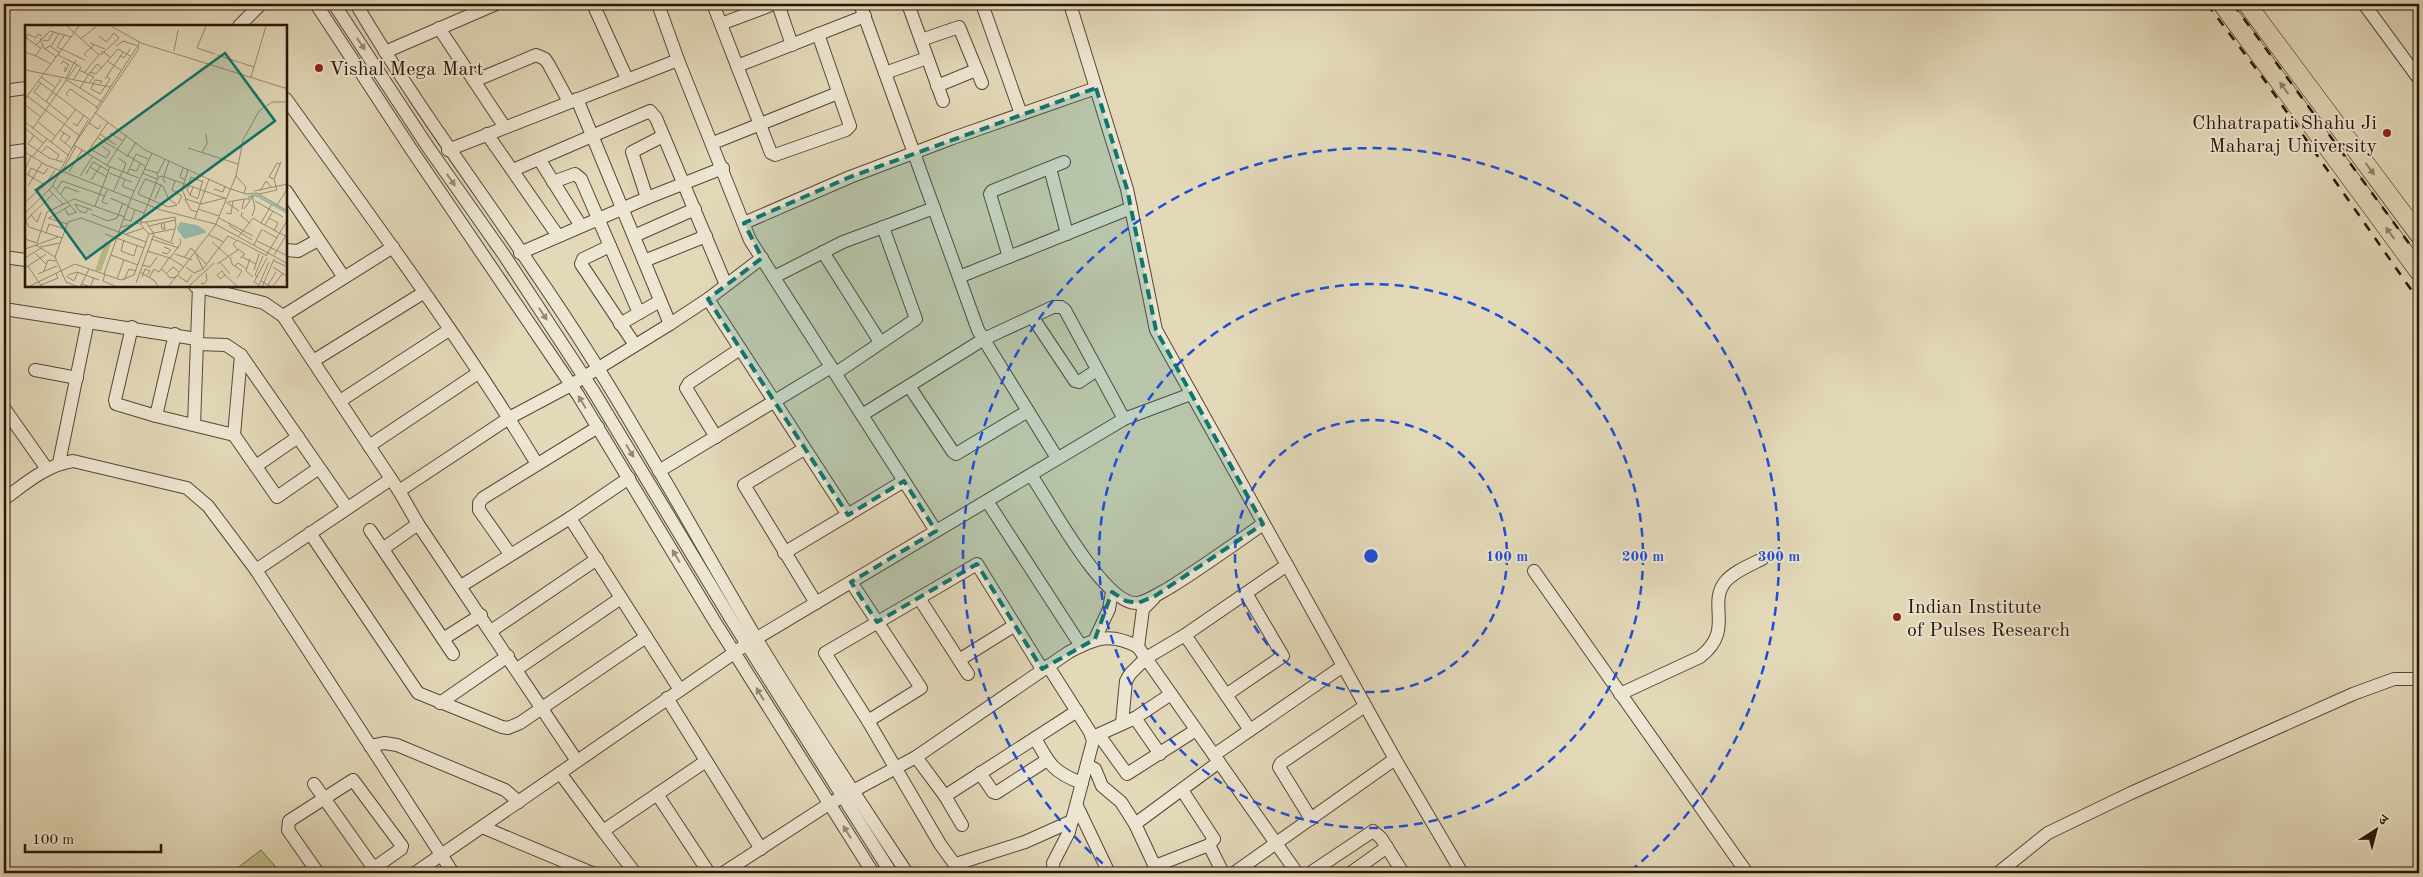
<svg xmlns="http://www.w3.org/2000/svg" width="2423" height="877" viewBox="0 0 2423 877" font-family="'Old Standard TT','Noto Serif Devanagari',serif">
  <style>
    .green { fill: #bcbc8a; stroke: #72684a }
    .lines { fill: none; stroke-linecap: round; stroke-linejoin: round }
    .minor-casing { stroke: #584636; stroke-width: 14 }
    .highway-casing { stroke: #29150a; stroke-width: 19 }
    .minor { stroke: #ede6d2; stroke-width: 12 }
    .highway { stroke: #e3d9b9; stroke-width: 18 }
    .rail { stroke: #29150a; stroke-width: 2.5; stroke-dasharray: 9 9; stroke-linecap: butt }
    .oneway { fill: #958878 }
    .oneway2 { fill: #8f816a }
    .marked { fill: #0f766e; fill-opacity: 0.2; stroke: #0f766e; stroke-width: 4; stroke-dasharray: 10 6; stroke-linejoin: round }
    .ring { fill: none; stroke: #1d4ed8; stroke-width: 2.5; stroke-dasharray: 9 6 }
    .poi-dot { fill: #8f2418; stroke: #ede6d2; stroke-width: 2 }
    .labels { text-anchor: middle; stroke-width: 4; stroke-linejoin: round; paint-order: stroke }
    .poi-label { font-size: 20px; fill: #29150a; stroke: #ede6d2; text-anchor: start }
    .inset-river { fill: none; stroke: #96baab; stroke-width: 2.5 }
    .inset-road { fill: none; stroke: #998b73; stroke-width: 1 }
    .view { fill: #0f766e; fill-opacity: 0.15; stroke: #0f766e; stroke-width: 2.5 }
    .inset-edge { fill: none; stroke: #29150a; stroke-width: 2.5 }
    .centre { fill: #1d4ed8; stroke: #ede6d2; stroke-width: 2.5 }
    .ring-label { font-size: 15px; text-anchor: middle; font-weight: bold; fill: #1d4ed8; stroke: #ede6d2; stroke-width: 4; stroke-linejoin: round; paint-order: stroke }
  </style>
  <rect width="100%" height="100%" fill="#e3d9b9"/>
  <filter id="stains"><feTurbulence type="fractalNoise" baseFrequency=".004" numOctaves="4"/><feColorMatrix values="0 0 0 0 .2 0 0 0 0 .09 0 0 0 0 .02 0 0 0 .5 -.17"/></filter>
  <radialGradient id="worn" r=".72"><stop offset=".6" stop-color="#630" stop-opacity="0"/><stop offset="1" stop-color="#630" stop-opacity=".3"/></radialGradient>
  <path class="green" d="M261,850L281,873H231Z"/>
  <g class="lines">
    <defs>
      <g id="minor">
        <path d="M316,4L411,149L578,395L715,622L873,873"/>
        <path d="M334,4L428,147L504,255L594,392L731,619L891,873"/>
        <path d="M356,4C428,126 516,237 591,357C649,449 701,545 756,638C804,718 856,796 907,873"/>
        <path d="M593,4L627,79"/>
        <path d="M658,4L678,60L750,240L936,531"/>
        <path d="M713,4L771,153L775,155L846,130L850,126L818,34"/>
        <path d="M778,4L792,45"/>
        <path d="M860,4L978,330L1057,458"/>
        <path d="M908,4L943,101"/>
        <path d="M982,4L1021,114"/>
        <path d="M1070,4L1127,189L1156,330L1395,759L1462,873"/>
        <path d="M2364,4L2419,79"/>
        <path d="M721,24L774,4"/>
        <path d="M239,26L261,4"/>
        <path d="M439,28L504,126"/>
        <path d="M921,40L959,27L982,83"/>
        <path d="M385,52L496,4"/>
        <path d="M737,66L865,16"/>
        <path d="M885,73L927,58"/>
        <path d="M474,81L536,55L545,59L549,65L569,102"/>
        <path d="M937,86L976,70"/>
        <path d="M4,91L26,88"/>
        <path d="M286,99C372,219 461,338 537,464"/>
        <path d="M577,99L670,324"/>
        <path d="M487,134L558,236"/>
        <path d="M713,143L838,93"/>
        <path d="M448,150L678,60"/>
        <path d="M4,153L26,150"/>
        <path d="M539,159L581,226"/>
        <path d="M1050,168L1067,234"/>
        <path d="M513,170L650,111L656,118L726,285"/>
        <path d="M553,182L575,174L581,179L639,313"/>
        <path d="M286,191L343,276"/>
        <path d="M647,198L632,152L663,136"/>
        <path d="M744,223L850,177L953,138L1096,88"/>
        <path d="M634,236L695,209"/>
        <path d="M610,246L583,259L581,264L635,345"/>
        <path d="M286,250L298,251L318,240"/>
        <path d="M823,252L880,342"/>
        <path d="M520,253L647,198L723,168"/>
        <path d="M4,257L26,260"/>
        <path d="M1009,257L990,194L992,191L1064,162"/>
        <path d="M644,261L706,236"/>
        <path d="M774,277L843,242L934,208"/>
        <path d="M959,277L1131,208"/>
        <path d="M195,286L264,303L283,316L399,491L418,524L577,761"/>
        <path d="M708,299L848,515"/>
        <path d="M4,309L197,339"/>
        <path d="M283,316L393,247"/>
        <path d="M1033,318L1075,381L1079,382L1097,370"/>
        <path d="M620,324L660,301"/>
        <path d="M132,327L115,400L116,404L156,416L234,435"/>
        <path d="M197,344L226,345L241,355"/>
        <path d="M313,361L423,293"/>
        <path d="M35,370L77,378"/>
        <path d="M836,373L916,319L883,227"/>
        <path d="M909,386L953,452L956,454L1028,411"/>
        <path d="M340,401L449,330"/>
        <path d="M4,408L47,469"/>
        <path d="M862,415L984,339L1053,307H1061L1065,310L1124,419"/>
        <path d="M156,416L175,334"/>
        <path d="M194,425L199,286"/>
        <path d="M716,437L686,388L689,383L740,349"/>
        <path d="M369,446L478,373"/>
        <path d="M804,449L744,485L816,603"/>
        <path d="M59,463L88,321"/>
        <path d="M256,466L298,437"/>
        <path d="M319,468L277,497L234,435L241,355L347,508"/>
        <path d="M659,471L831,367"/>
        <path d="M1031,475C1049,501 1105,607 1138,603C1148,601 1160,593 1169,588C1201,568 1232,546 1263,524"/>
        <path d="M399,491L509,418L571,385L670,324L708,299L762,258"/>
        <path d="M4,499C25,484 46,465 73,461L187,488L208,506L256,570L453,873"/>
        <path d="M987,501L1081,646"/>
        <path d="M570,518L680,690"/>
        <path d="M370,530L453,654"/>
        <path d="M310,533L418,693L502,727L508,728L520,723L646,637"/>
        <path d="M384,548L418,524"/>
        <path d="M784,553L904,481"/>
        <path d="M510,554L479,510V503L483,498L598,427"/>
        <path d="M256,570L391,479"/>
        <path d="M1534,571L1747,873"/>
        <path d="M851,582L921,688L868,721"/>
        <path d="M461,586L570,518L629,478"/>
        <path d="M919,598L968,674"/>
        <path d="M491,631L597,559"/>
        <path d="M1185,635L1250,730"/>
        <path d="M443,639L481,615"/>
        <path d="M1095,639L1109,609L1112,592"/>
        <path d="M1138,647L1143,609L1154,598"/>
        <path d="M959,660L1015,625"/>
        <path d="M1048,666L1090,732L1093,741L1069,832L1053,863L1054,873"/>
        <path d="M517,669L621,598"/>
        <path d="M1620,694L1700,657C1735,630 1707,605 1725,582C1733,572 1750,565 1762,559"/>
        <path d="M1226,695L1283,656L1246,593"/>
        <path d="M667,698L761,849"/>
        <path d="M440,703L508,656"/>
        <path d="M1135,718L1160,754"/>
        <path d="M1122,723L1126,681L1130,674L1146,658L1185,635L1287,565"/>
        <path d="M1099,735L1127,774L1196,730"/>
        <path d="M1093,737L1135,718L1171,694"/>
        <path d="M1035,738C1049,764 1054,773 1082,783"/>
        <path d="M370,746L384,743L397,745L505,790L519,802"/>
        <path d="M1214,755L1343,666"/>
        <path d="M916,757L945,796L962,825"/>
        <path d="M1087,765L1095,769L1102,786L1121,802L1135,824"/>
        <path d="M560,773L603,831L706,761"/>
        <path d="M980,773L993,792L996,793L1047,760"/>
        <path d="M314,784L377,873"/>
        <path d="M657,794L709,873"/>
        <path d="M945,796L1077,711"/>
        <path d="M1077,806L1109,873"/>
        <path d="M1311,819L1279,767L1281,763L1365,706"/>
        <path d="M482,827L592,873"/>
        <path d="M603,831L635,873"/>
        <path d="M1209,845L1223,873"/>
        <path d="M956,864L1025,842L1072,821"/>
        <path d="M1155,866L1209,845L1214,839L1182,790"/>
        <path d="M1352,872L1387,847"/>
        <path d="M318,873L288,830L289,821L353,780L402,846L401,849L367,873"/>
        <path d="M415,873L747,644L1124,419L1191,394"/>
        <path d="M723,873L829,804L916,757L1069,652C1096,638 1110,632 1138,647L1297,873"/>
        <path d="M961,873L940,844L868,721L825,653L977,564L1042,669"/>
        <path d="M1158,873L1135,824L1219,762"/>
        <path d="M1234,873L1395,759"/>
        <path d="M1310,873L1373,831L1381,838L1403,873"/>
        <path d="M1998,873L2048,833L2131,793L2353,694L2394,679H2419"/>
      </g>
      <g id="highway">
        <path d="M2222,4L2419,272"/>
        <path d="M2247,4L2419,235"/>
      </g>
    </defs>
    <use href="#minor" class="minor-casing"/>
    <use href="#highway" class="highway-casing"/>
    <use href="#minor" class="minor"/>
    <use href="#highway" class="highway"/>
    <g class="rail">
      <path d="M2207,4L2263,78L2419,301"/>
      <path d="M2233,4L2419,257"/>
    </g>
  </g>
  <defs><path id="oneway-solid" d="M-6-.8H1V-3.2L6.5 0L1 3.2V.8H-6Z" transform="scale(1.25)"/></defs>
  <g class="oneway">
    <use href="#oneway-solid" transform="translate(361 44) rotate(56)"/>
    <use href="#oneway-solid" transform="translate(451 180) rotate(55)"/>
    <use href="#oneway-solid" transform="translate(543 314) rotate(57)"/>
    <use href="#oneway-solid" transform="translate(582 402) rotate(-121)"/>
    <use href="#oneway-solid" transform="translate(630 451) rotate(59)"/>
    <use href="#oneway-solid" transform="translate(676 556) rotate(-121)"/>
    <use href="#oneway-solid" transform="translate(760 694) rotate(-122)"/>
    <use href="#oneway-solid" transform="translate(847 832) rotate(-122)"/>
  </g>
  <g class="oneway2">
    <use href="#oneway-solid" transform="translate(2284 88) rotate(-126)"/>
    <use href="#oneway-solid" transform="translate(2370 169) rotate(53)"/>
    <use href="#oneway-solid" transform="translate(2390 233) rotate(-126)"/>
  </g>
  <path class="marked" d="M1096,88L1127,189L1156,330L1263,524L1155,596L1138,603L1126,601L1112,592L1095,639L1042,669L977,564L877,622L851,582L936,531L904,481L848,515L708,299L762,258L744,223L850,177Z"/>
  <g class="ring">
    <circle cx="1371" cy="556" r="136"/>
    <circle cx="1371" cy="556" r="272"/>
    <path d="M1114 873A408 408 0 1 1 1628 873"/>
  </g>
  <g class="poi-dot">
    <circle cx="319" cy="68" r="5"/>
    <circle cx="2387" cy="133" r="5"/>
    <circle cx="1897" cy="617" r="5"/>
  </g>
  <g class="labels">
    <g class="poi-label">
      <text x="329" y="75">Vishal Mega Mart</text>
      <text x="2377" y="129" text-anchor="end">Chhatrapati Shahu Ji<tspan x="2377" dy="23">Maharaj University</tspan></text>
      <text x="1907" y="613">Indian Institute<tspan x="1907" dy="23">of Pulses Research</tspan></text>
    </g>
  </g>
  <g transform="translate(25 25)">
    <rect width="262" height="262" fill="#e3d9b9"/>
    <path d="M80,217L86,218L76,246H70Z" fill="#bcbc8a"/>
    <path d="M155,197L172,200L181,206L180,208L159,214L152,204Z" fill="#96baab"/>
    <path class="inset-river" d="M223,172L231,170L263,188"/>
    <path class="inset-road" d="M42,1L74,30M86,1L116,18L263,64M181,1L172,23L190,29M40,9L32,22L60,35M74,11L81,17L89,8L94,13L76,30M0,12L15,23M1,13L3,9L11,13L13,9L17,11M15,13L19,23L31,32M55,14L72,1M18,15L23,16L29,6M65,18L80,24M11,20L25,6L46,12M91,21L98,16L113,21M26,22L34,8M19,24L25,21L35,28M149,26L153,5M0,27L11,31L17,21M33,30L49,38L41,53M192,30L229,42M11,31L26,39M95,31L99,33L105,24M62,32L59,29L69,20M82,36L96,45M36,39L38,36L44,40L40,47V42M0,45L85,62M54,45L69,52L65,57M66,47L72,39L77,43M59,48L77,26L85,32M16,52L30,62M226,52L241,1M49,54L56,42L49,38L51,35M80,54L98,27M42,55L77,77M13,56L65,95M16,58L9,67L43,94M75,59L77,56L70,55L66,64L75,69L85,54L81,51M55,63L65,47L71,49L93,24L105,31M2,71L55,111M43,71L41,69L45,64L72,82M0,74L54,1M21,77L36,54M0,80L16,92M71,84L112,22M69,87L120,125L203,163L221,169L232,168L263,186M0,97L43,130M13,97L30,111M48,98L52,101L59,90M64,98L73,104L76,100M0,103L18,118M8,103L52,40M35,105L45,112L40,118M39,108L35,114L46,123M85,108L98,116M75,109L91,120M9,110L3,119L24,133L38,137M73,113L120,141M26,117L51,84M49,120L83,141L114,153M47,123L63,95M163,123L213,139M65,124L81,133L85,127L77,121M0,127L21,140L136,185L190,199L263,239M177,127L182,119L181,109M16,128L22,121L34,130L31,135M62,128L83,97M7,132L22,114M102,132L111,117M93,133L101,138L98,147M82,140L102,110M65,142L82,152M158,143L155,152L160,155M104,144L112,146L115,139M119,144L133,148L140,134M0,145L6,131M38,145L51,121M163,145L157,164L161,174L176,179L200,173M44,147L57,125M0,148L20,160M84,148L107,157M117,148L132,154M61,149L68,137L84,146M102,149L111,129L123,134M3,150L6,143L19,149L23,143M55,151L68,131M211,151L221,162L219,168M133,153L137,151L202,174M249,154L244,152L252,138L255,139M66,155L76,140M100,155L97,161L109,166M150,156L147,165L157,171L153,179M131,158L120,154L113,169L143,182L152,180L143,173L138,161L131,158M140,158L138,154L144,136M3,161L17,138M28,161L51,187M168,162L165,170L173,174M32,164L37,156L80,171M189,164L198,167L200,161M24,165L38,179M82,165L77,177L83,179M89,165L97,147M229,166L263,159M235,166L241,156L247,163M36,169L40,162L54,167M234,169L252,165L249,154L256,137M165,170L162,165L166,152L178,157M85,173L104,181M173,173L178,155M130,174L136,160M160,174L166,185L172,187M230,176L258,192M0,177L20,160L30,145M201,177L214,186M203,177L219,174M247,179L236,198L260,211M252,180L263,163M70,181L85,142M103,182L119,188M40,183L43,190L52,187M63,184L61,188L54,186L50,179L67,185M173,184L194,191M217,184L219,174H225M219,184L228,171M217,187L216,191L225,198M0,188L27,162L47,123L113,25L114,16M201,188L206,189L208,176M66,189L83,196L92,193L98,178M6,190L12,197L16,187M227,191L230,183L227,170M23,193L42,199M24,193L46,180M170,193L184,154M194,193L228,211M244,193L253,198L249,206M0,194L4,202L37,213M99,194L106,196L110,185M0,196L28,169M115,198L150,192L151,201L146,217M136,198L137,204H140L139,198M205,198V201L227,215M240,200L248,186M124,201L150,195M96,202L114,198M238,205L252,213M21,208L24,199L40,204M80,209L119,223M101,209L119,203M124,209L149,204M184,210L199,217M128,211L149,219M214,211L228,193L236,198M0,214L12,218L22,187L49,174L100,192M126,214L154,223M99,215L96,226L109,231L112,220M232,216L263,231M187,217L204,232M11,220L30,232M229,220L237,204M15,222L35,218M0,224L33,212M213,224L220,229L215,233M122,226L145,233L159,242M137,227L142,229L146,225L139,222M10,228L21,239M150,229L167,235M171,229L178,244M86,230L113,240M249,230L263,207M241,231L263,194M205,232L207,239L217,246L212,253M217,232L231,239M0,233L16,223M145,233L156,218L155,214M159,233L166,223L182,240M225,233L221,246L228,252M249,236L263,242M195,237L205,249M192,239L213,225L208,219L212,215L242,231M117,240L125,242L132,232M3,241L17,262M210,241L213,238L222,244M161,242L169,248L178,244L203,211L211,215M248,242L263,252M0,243L21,229M136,243L145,253L151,252M229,245L234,229M19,246L23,235L31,236M197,246L200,250L195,254L192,250ZM115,247L130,256L133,262M142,248L148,242L154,247M13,249L32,241M79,249L106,173L127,128M80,249L78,256L90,261M43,250L52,247L74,255M152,250L162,257L167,250M200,250L213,262M41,251L49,256L53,247M117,252L120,244L125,246L122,250M233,252L230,250L238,231M124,253L129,244L134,247L144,233M92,254L99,235M99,255L104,244L111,246M236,256L247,262L258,248M111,258L129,209L121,197M176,258L179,259L182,255L181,248M57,259L65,262L69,253M16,260L33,253L31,248M234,260L229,257L242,233M243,260L251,247M5,261L50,239L96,255L109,250L124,209L115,199L133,153L132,148M53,262L41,257L30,232L43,197L56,193L121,217M55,262L64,244M143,262L190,201L211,151L218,115L234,86L247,77H263M163,262L189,238M233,262L244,237M237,262L249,234"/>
    <path class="view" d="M200,28L250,96L61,234L11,165Z"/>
    <rect width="262" height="262" class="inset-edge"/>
  </g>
  <circle cx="1371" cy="556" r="8" class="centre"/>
  <g class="ring-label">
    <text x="1507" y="561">100 m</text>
    <text x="1643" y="561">200 m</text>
    <text x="1779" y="561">300 m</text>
  </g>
  <rect width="2423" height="877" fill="none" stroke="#e3d9b9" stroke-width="20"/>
  <rect x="5" y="5" width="2413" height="867" fill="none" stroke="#29150a" stroke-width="2.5"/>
  <rect x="10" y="10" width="2403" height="857" fill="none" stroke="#29150a"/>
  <g transform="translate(2376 830) rotate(36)" stroke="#ede6d2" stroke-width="4" paint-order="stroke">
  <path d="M0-4L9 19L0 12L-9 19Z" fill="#29150a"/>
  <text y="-8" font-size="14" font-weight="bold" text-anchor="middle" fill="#29150a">उ</text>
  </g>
  <path d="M25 844v8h136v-8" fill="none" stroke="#29150a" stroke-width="2.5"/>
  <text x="32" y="844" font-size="15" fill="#29150a" stroke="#ede6d2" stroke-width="4" paint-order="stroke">100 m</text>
  <rect width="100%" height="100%" filter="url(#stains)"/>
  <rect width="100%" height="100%" fill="url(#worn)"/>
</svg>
